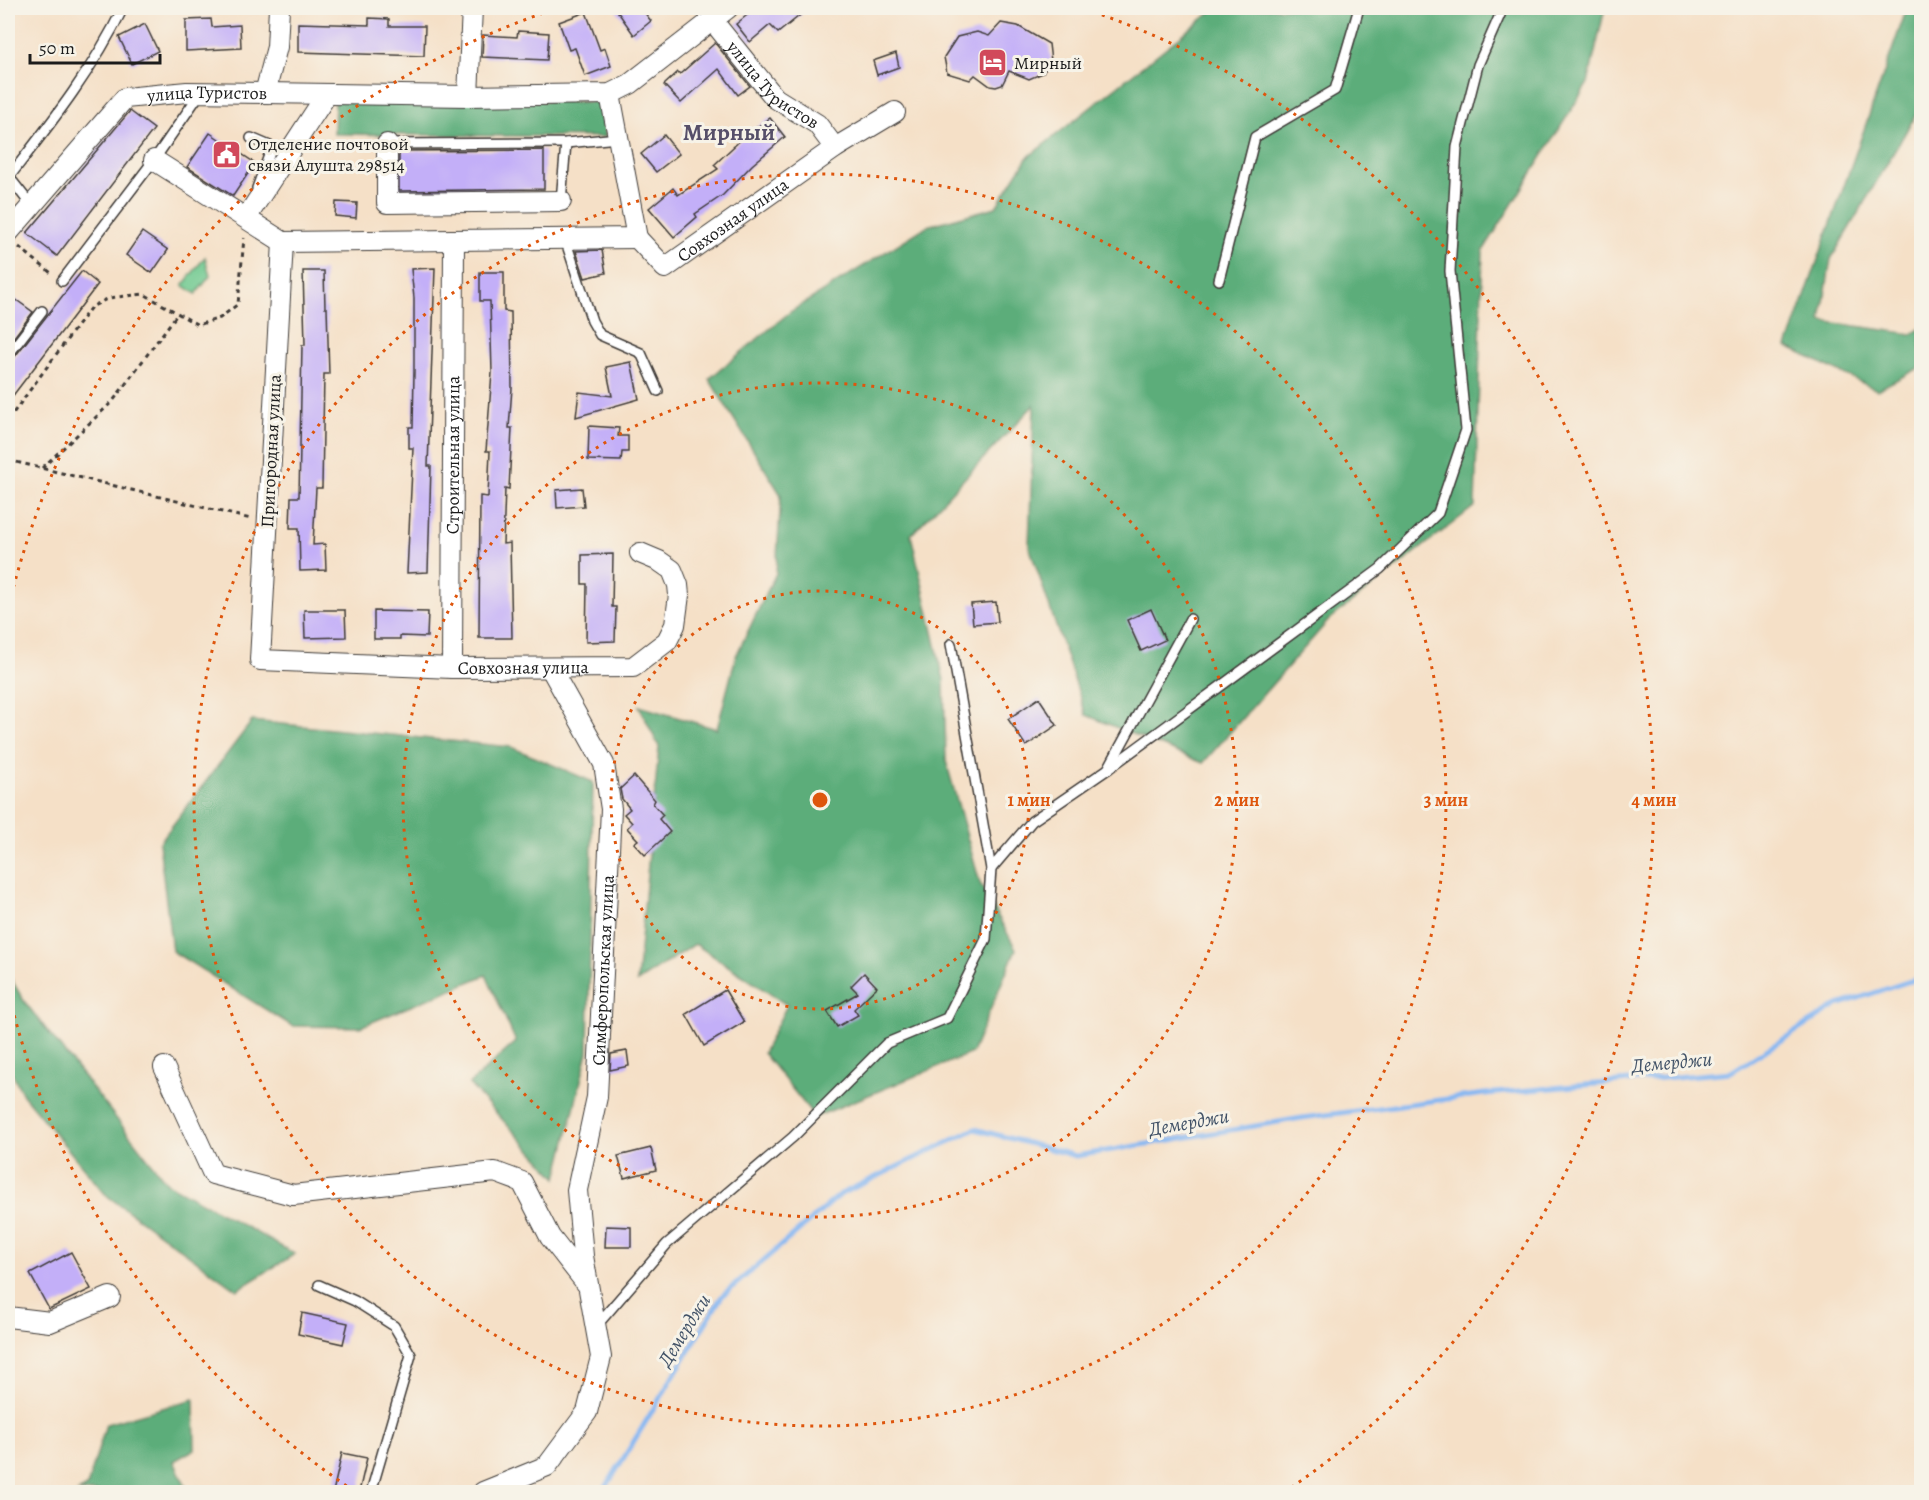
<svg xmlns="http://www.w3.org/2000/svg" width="1929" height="1500" viewBox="0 0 1929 1500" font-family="Alegreya,serif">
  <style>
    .green { fill: #6fc990; stroke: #467256; stroke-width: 1.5 }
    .forest { fill: #5bad7a; stroke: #3c644b; stroke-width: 1.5 }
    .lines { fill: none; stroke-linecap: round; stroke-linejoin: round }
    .stream { stroke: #86b7f2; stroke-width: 5 }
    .building { fill: #c3aff8 }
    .lane-casing { stroke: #3d3936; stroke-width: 12 }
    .street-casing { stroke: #3d3936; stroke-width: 22 }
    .path { stroke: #3d3936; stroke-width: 3; stroke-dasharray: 4.5 4.5; stroke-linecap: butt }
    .lane { stroke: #fff; stroke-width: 9 }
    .street { stroke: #fff; stroke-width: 20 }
    .ring { fill: none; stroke: #de560d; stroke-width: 3; stroke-dasharray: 3 6 }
    .labels { text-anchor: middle; stroke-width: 6; stroke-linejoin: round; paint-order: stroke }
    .poi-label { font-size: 18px; fill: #1c1c1c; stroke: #f7f3e8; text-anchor: start }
    .street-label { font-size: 18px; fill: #1c1c1c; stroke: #f7f3e8 }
    .water-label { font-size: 20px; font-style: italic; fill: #415267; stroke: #f7f3e8 }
    .district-label { font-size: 24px; font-weight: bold; fill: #564f69; stroke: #f7f3e8 }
    .centre { fill: #de560d; stroke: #f7f3e8; stroke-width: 3 }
    .ring-label { font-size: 18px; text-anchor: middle; font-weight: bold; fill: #de560d; stroke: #f7f3e8; stroke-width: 6; stroke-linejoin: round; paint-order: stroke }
  </style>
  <rect width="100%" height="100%" fill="#f7f3e8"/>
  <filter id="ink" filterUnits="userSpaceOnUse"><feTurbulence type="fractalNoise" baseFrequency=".0167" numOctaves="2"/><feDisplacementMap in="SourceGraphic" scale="12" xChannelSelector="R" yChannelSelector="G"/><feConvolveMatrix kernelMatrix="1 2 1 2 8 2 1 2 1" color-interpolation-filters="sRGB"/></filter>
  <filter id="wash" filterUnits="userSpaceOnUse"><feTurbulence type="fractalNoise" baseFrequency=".008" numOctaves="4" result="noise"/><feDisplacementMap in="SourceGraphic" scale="24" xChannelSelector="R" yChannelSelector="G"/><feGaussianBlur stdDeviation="1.35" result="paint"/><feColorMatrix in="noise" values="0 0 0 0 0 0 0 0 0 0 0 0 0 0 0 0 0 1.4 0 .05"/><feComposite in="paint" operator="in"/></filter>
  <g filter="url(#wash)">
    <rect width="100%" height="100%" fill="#f5e0c7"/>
    <path class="green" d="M205,257L210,276L196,294L183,285Z"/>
    <g class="forest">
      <path d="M1216,8H1605L1588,83L1483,251L1475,506L1329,620L1203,763L1086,715L1029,546L1034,405L911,535L944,680L946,761L980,883L1016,949L972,1053L815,1117L763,1053L787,1005L695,944L637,982L659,747L639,706L717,729L736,656L776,573L781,495L709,379L790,312L927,226L996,207L1027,158Z"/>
      <path d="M1907,8H1921V106L1831,259L1821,321L1912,334L1921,328V367L1877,390L1787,347Z"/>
      <path d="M335,98L598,102L606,137L334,134Z"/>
      <path d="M252,721L511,747L593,782L588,1052L557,1178L469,1084L516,1042L486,975L360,1027L292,1026L172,951L159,843Z"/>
      <path d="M8,974L24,1001L167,1183L295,1254L237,1290L106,1195L23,1095L8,1065Z"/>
      <path d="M194,1399L195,1449L174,1461L188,1492H78L87,1487L106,1424Z"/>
    </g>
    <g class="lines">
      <path class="stream" d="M603,1492L722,1296L841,1194L975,1129L1076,1156L1302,1118L1485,1094L1731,1072L1838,1005L1922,977"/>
    </g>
    <g id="blocks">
      <g class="building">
        <path d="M615,8H641L651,21L634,35Z"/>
        <path d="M756,8H809L778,33L770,25L750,42L736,24Z"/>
        <path d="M586,12L600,50L605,48L611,66L585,76L575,48L569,50L559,22Z"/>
        <path d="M369,18L389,19V26H425L424,56L298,52V23L369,25Z"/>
        <path d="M211,19L212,27L240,25L241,48L186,51V20Z"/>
        <path d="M1001,23L1018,26L1049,44L1051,61L1043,73L1029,79L1009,71L1002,85L996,87L990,86L975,75L970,80L947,73L944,57L957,37L977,32L989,36Z"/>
        <path d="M145,24L158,51L132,64L119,37Z"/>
        <path d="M518,31L549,33L547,60L482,57L483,35L517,37Z"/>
        <path d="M715,43L750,86L738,95L719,69L681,103L664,85L678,72L680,74Z"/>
        <path d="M896,53L899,67L877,75L873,61Z"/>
        <path d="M130,111L154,129L57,256L27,233Z"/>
        <path d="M770,118L785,137L752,165L723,195L695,214L697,217L674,237L649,208L673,188L678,195L718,169L714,165L747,134Z"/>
        <path d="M210,133L255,163L233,196L187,167Z"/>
        <path d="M664,135L679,154L656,172L641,154Z"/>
        <path d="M544,150V189L399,191V151Z"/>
        <path d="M336,202L357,203L356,218L335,216Z"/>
        <path d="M142,232L168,250L152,273L126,255Z"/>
        <path d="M602,250L606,273L585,278L576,251Z"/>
        <path d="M435,268L428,466H431L428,572L407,573L413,448H409V427H413L414,371V298L411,269Z"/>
        <path d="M82,271L98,284L8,402V362L13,359Z"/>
        <path d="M303,271H324L325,308H327L329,374H324L322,488H316L313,545L325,544L326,570L300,571L299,528H290L291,497H299L302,345H305Z"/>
        <path d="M480,272H504V311L511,312L512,388L509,428H512L509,489L505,488L503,544L510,543L512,638H479L480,496L488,497L490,451H486L492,373L490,301H480Z"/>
        <path d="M8,294L33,312L8,345Z"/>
        <path d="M631,362L639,399L576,417L579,392L612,396L606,367Z"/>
        <path d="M589,426L619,428L618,436H628V452H622L621,461L588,460Z"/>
        <path d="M582,488L584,506L557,508L556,490Z"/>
        <path d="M613,554L612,607H616L615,641L586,642L587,584H582V555Z"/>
        <path d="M996,602L998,622L973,624L971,604Z"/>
        <path d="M1151,609L1165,640L1141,651L1127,620Z"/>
        <path d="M304,610H345L346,637L305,638Z"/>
        <path d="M374,611L428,612L427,637L400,636V639H374Z"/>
        <path d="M1039,698L1057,725L1026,746L1008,719Z"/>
        <path d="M634,776L655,800L653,804L663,815L659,819L670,832L645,855L634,843L638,840L627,828L632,823L624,814L630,809L622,799L620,789Z"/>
        <path d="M864,973L877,987L854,1009L858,1015L837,1027L827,1011L858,993L851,986Z"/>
        <path d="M725,990L744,1022L704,1046L686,1014Z"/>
        <path d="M627,1051L629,1066L610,1070L611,1054Z"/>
        <path d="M651,1148L656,1170L624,1178L618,1156Z"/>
        <path d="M606,1226L631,1227V1247H605Z"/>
        <path d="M71,1252L91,1289L49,1309L30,1274Z"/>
        <path d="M302,1313L348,1323L343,1344L298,1334Z"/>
        <path d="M342,1453L367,1458L359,1492H333Z"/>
      </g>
    </g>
  </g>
  <g filter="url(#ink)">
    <use href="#blocks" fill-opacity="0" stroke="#3d3936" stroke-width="1.5"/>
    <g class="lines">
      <defs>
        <g id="lane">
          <path d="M251,138L272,147L257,188"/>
          <path d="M387,144L566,143L618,138"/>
          <path d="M561,201L566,143"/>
          <path d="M31,205L9,177C51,123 93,70 123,8"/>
          <path d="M565,239L592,321L600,335L641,353L658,391"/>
          <path d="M1219,280L1255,137L1335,90L1359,8"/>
          <path d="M62,281L154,160L201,92"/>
          <path d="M8,355L42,311"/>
          <path d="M1108,769L1380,569L1438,513L1466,430L1450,271L1457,147L1478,65L1503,8"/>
          <path d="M991,869L1032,821L1108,769L1190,619"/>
          <path d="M319,1285L355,1301L394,1326L411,1355L371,1492"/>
          <path d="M597,1325L667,1244L793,1137L887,1043L947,1018L986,939L991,869L951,644"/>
        </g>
        <g id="street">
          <path id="s1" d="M712,20L775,98L817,124L835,148"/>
          <path d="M265,93L277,47L279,8"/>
          <path d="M468,96L472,8"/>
          <path d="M387,144V203L561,201"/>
          <path d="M154,160L283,242L637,238L610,94"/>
          <path d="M246,218L327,94"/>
          <path id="s2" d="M8,233L125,98L187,92L468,96L610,94L630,84L728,8"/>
          <path id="s3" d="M637,238L665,268L835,148L895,112"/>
          <path id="s4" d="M283,242L260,660L452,668L633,667L667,641L675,625L679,595L678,585L672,570L659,561L640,553"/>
          <path id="s5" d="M452,668L454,241"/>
          <path d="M164,1067L213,1174L293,1195L495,1172L522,1182L550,1237L586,1283"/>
          <path d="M8,1317L50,1322L110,1297"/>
          <path id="s6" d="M483,1492L547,1466L587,1412L601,1357L583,1256L577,1190L597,1097L611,809L604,764L551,669"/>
        </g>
      </defs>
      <use href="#lane" class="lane-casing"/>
      <use href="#street" class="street-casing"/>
      <g class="path">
        <path d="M19,247L51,273"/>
        <path d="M8,420L91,307L109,298L144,294L198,325L220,318L238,304L244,238"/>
        <path d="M8,460L251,519"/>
        <path d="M42,468L113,401L178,313"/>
      </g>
      <use href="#lane" class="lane"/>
      <use href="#street" class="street"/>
    </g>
  </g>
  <g class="ring">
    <circle cx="820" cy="800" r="209"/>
    <circle cx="820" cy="800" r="417"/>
    <circle cx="820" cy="800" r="626"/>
    <path d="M354 1491A834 834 0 0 1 9 995M9 605A834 834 0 0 1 555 9M1085 9A834 834 0 0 1 1286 1491"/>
  </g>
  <defs>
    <symbol id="hotel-square" viewBox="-11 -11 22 22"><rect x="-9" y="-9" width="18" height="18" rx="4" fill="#d1495b" stroke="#f7f3e8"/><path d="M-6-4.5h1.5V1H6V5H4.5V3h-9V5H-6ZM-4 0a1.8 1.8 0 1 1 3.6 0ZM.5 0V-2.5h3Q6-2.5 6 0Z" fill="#fff"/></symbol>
    <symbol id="civic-square" viewBox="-11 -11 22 22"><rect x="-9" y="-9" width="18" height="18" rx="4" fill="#d1495b" stroke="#f7f3e8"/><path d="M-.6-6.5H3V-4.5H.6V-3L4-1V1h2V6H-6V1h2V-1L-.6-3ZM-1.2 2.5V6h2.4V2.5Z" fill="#fff"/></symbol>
  </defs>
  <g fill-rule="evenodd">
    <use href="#hotel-square" x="976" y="46" width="33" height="33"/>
    <use href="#civic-square" x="210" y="138" width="33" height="33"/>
  </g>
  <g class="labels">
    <g class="poi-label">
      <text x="1014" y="69">Мирный</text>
      <text x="248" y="150">Отделение почтовой<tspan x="248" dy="21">связи Алушта 298514</tspan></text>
    </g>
    <g class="street-label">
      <text dy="6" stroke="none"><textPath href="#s1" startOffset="90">улица Туристов</textPath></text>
      <text dy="6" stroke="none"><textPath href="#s2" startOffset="261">улица Туристов</textPath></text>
      <text dy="6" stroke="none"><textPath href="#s3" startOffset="124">Совхозная улица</textPath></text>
      <text transform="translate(271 451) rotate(-87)" y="6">Пригородная улица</text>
      <text dy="6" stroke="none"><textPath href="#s5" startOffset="213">Строительная улица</textPath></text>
      <text dy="6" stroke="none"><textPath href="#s4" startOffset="682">Совхозная улица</textPath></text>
      <text dy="6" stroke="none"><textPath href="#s6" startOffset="584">Симферопольская улица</textPath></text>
    </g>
    <g class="water-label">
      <text transform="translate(1672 1062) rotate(-5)" y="7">Демерджи</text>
      <text transform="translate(1189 1122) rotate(-10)" y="7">Демерджи</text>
      <text transform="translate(684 1330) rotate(-58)" y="7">Демерджи</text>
    </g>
    <g class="district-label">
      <text x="729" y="140">Мирный</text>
    </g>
  </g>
  <circle cx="820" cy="800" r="9" class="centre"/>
  <g class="ring-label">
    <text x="1029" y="806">1 мин</text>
    <text x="1237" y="806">2 мин</text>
    <text x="1446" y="806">3 мин</text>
    <text x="1654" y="806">4 мин</text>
  </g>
  <rect width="1929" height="1500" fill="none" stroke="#f7f3e8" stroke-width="30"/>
  <path d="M30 54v9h130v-9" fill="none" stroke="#1c1c1c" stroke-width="3"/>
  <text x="39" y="54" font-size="18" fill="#1c1c1c" stroke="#f7f3e8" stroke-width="4.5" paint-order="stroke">50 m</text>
</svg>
